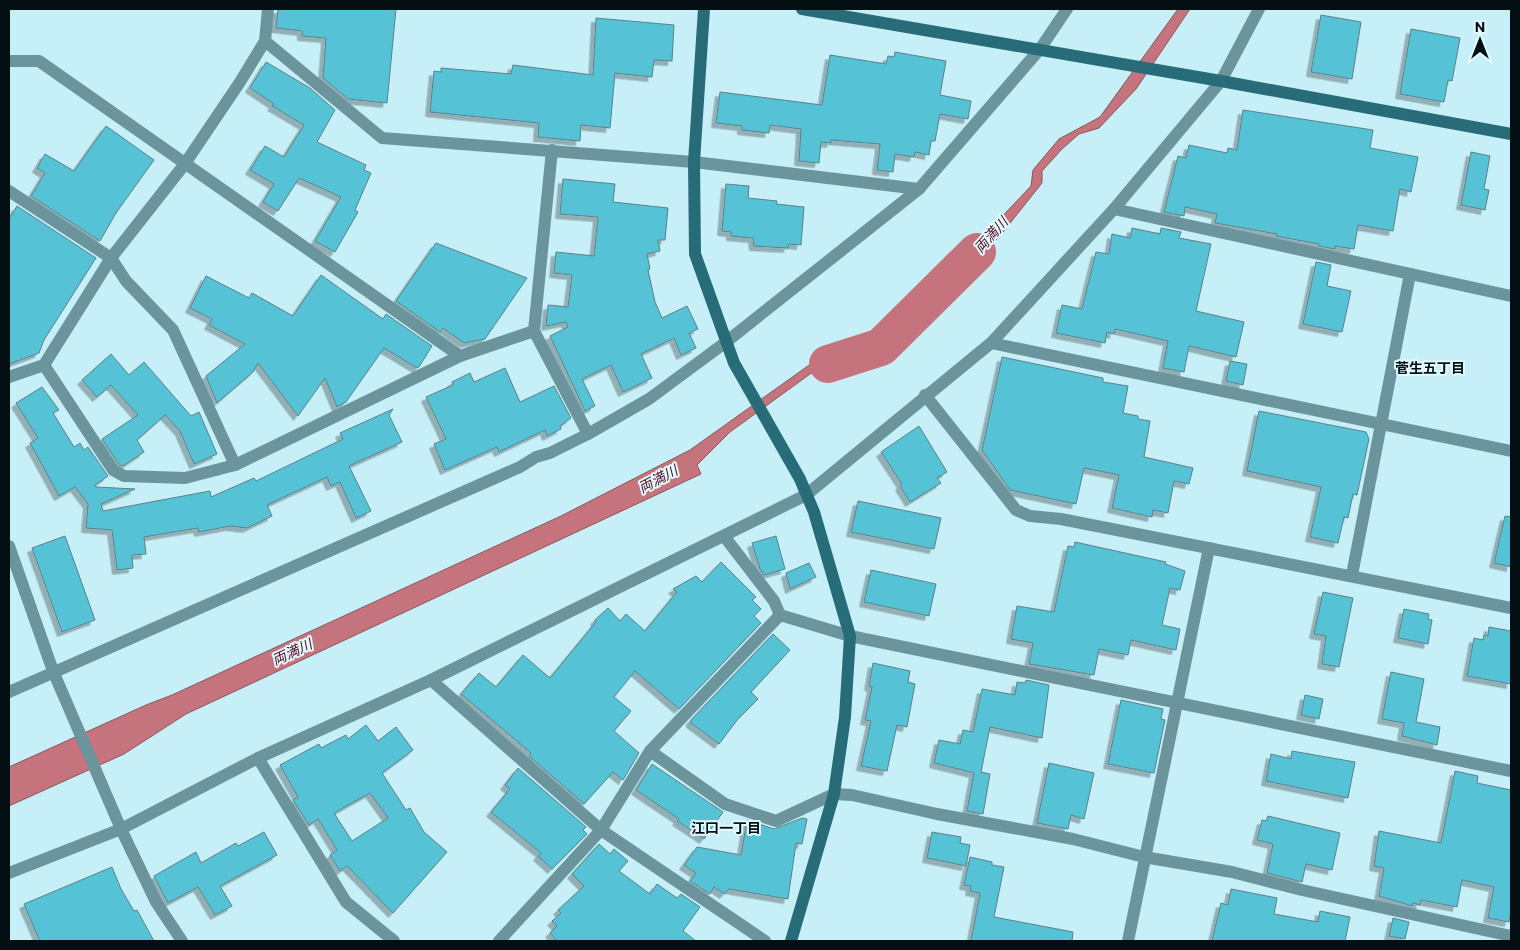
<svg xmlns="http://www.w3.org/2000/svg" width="1520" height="950" viewBox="0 0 1520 950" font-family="Commissioner,'Noto Sans JP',sans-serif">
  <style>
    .water { fill: #c5747d; stroke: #8b565d }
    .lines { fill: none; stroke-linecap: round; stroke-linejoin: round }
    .river { stroke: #c5747d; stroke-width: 38 }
    .building { fill: #55c2d6; stroke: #5c8088; fill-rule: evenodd; filter: url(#shadow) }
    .street { stroke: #6c949d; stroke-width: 12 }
    .secondary { stroke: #286c79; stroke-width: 12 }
    .labels { text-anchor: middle; stroke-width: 4; stroke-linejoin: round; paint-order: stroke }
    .water-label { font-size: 14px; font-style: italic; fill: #54081c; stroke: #e2f9fe }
    .neighbourhood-label { font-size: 14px; font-weight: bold; fill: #030f12; stroke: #e2f9fe }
  </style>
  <defs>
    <filter id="shadow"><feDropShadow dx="-4.5" dy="4.5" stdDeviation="0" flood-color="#0004"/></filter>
  </defs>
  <rect width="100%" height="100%" fill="#c7eff7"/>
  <path class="water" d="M1178,9H1190L1136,89L1099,128L1079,134L1062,149L1042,171V183L999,237L959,278L918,305L873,354L810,374L730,432L697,465L701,474L186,714L124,754L9,806V767L146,705L172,695L561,516L690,450L812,363L861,345L914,296L954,267L1031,186L1033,170L1059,139L1100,117Z"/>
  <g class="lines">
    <path class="river" d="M828,364L881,347L977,252"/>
  </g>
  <g class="building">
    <path d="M278,9H396L387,103L348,99L323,78L326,38L302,36V31L276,28Z"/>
    <path d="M1321,15L1361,22L1352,79L1311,72Z"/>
    <path d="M596,18L674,25L672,61L654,60L652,77L615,73L610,128L581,125L580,141L538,137L539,123L430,112L434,71L441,72V68L511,74L513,65L593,75Z"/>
    <path d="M1411,29L1460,38L1452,81L1448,80L1444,102L1400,94Z"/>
    <path d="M895,52L946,61L940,95L971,101L968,119L940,114L935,141H931L929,155L915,152L914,157L895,154L893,172L877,170L880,144L831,140V143L821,142L819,163L799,161L801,129L770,125L769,133L742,130V126L716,123L720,92L822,105L830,55L886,64L888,56L894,57Z"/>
    <path d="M266,62L310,88L335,110L317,142L366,165L364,170L371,173L355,210L358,212L335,252L315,241L341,197L299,178L278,211L263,202L274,184L250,170L265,146L284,157L304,125L272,106L274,104L250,88Z"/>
    <path d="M1243,110L1373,130L1370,148L1418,157L1411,192L1400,189L1393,231L1358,225L1354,249L1335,246V249L1319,246V244L1276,236L1277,234L1215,223L1217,214L1185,207L1184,216L1164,212L1178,156L1186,158L1189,145L1227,153L1228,148L1237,150Z"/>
    <path d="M106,126L154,160L116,213L100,241L31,196L45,173L37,168L45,154L74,171Z"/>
    <path d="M1471,152L1490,156L1484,189L1489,190L1485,210L1461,205Z"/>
    <path d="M563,179L615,184L613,202L668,208L665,240H658L660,251L647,254L650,269L648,270L655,302L662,318L687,306L698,329L689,333L696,348L681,355L674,338L641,354L652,378L623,392L611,365L582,379L595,406L585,411L550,336L568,327L566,322L546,326L548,305L568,307L572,275L554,273L556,252L594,256L598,217L560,214Z"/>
    <path d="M726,184L749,186L748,198L777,201L776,204L804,207L801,245L789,244L788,248L754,246L753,238L731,236V232L722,231Z"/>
    <path d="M17,206L96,258L44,340L39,353L9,364V219Z"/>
    <path d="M1132,228L1160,234L1161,228L1181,232L1179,238L1211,244L1196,311L1244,322L1236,357L1189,346L1184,372L1163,368L1168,341L1115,329L1114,334L1107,332L1105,343L1056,333L1062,305L1082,309L1096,252L1109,254L1112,234L1130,238Z"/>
    <path d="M436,243L527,278L485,339L464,343L443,328L440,332L396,301Z"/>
    <path d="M1316,262L1331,265L1327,286L1351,291L1342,332L1303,324Z"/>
    <path d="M321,275L383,319L386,314L432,346L419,367L417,368L384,348L346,402L337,407L325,378L298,416L258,363L253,372L217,403L206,376L245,344L209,325L212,319L190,308L206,276L249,298L252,293L293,316Z"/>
    <path d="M111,354L129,375L144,362L191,416L199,412L217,454L194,464L180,431L165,415L137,440L144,452L123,466L119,464L102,439L138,415L111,385L97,397L82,380Z"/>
    <path d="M1002,357L1103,378V382L1128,386L1123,413L1138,416V419L1150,421L1144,457L1193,468L1189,484L1174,481L1168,513L1153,510L1152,517L1112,508L1119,475L1084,468L1076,504L1010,490L982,450Z"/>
    <path d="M1230,361L1247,364L1243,385L1226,381Z"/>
    <path d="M505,368L520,402L554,386L571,418L560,426L561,429L547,436L545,430L499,452L497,447L445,470L434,444L446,439L426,397L453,385L452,382L470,373L474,382Z"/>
    <path d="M42,387L59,410L53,413L74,447L80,443L84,450L88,447L108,476L95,485L96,487L135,489L101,504L103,511L210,491L211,497L254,478L256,481L343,439L340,433L393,409L389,415L402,442L349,466L371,511L356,518L340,482L331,486L327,477L267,505L272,516L247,528L230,526L199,532L198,528L144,537L146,554L132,555L133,568L117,570L112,530L86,528L88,504L75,487L59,496L30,443L38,438L16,403Z"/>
    <path d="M1259,411L1366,432L1369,439L1357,495L1353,494L1348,518L1344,517L1338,543L1310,537L1321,487L1247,471Z"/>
    <path d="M919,426L947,472L937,478L941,483L910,502L900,486L902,484L881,452Z"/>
    <path d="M858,501L941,518L934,549L851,532Z"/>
    <path d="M1505,516L1511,517V567L1494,563Z"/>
    <path d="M65,536L95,620L62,632L32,548Z"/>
    <path d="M776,536L785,569L764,575L760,569L752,543Z"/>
    <path d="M1075,542L1166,562L1165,564L1185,571L1180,590L1170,588L1162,625L1180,629L1176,650L1131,640L1128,655L1099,649L1094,675L1029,664L1033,643L1011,639L1017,606L1054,612L1068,546L1074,547Z"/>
    <path d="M721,562L756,597L752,600L761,609L754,616L761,623L679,709L635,671L614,697L631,711L614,731L639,753L623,780L613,772L584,804L529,756L531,753L461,694L479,673L496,687L523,655L550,678L596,622L595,620L608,608L620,621L626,614L645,631L677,592L673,589L696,576L702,582Z"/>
    <path d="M809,563L816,577L790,589L786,573Z"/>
    <path d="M871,570L936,584L929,616L864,602Z"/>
    <path d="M1323,592L1353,598L1339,667L1322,664L1326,636L1314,634Z"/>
    <path d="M1404,609L1429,614L1428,619L1432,620L1428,644L1398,638Z"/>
    <path d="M1489,627L1511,631V684L1467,676L1474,638L1483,640L1484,635L1488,636Z"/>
    <path d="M773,634L790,650L751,692L758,699L738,719L719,744L691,723V720Z"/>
    <path d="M873,663L910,671L908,682L915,684L907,727L897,725L887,771L861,766L871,721L865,720L872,687L869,686Z"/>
    <path d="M1391,672L1424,679L1416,722L1440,727L1437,745L1402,736L1404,723L1382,719Z"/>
    <path d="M1026,680L1049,685L1042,738L990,727L981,772L990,774L983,814L967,811L974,773L934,763L939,740L960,744L963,730L973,732L982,689L1015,695L1017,682L1025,683Z"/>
    <path d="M1305,695L1323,699L1319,719L1301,715Z"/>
    <path d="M1121,700L1163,709L1161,719L1165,720L1154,773L1108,764Z"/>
    <path d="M366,725L378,741L396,727L413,750L382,773L406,810L410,808L424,832L447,852L393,913L350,869L347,866L340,871L330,855L337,850L318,819L309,825L293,800L298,797L280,765L319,744L321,748L346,735L348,739ZM370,793L388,818L352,841L334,813Z"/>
    <path d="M1292,751L1355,762L1348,798L1266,781L1271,754L1291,759Z"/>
    <path d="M1049,763L1094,773L1084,819L1071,815L1068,829L1037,823Z"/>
    <path d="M652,764L723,812L704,839L677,821L679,819L636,790Z"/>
    <path d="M518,768L586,827L583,830L587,834L552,869L538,856L541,853L491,812L510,789L505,785Z"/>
    <path d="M1455,771L1478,776L1477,783L1511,790V909L1509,922L1488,918L1494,887L1462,880L1457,907L1421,900L1420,905L1413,903L1412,906L1379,896L1384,868L1374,866L1379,831L1441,843Z"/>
    <path d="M1268,816L1340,833L1332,870L1306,864L1302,882L1267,873L1273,844L1257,840L1262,820L1266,821Z"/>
    <path d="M802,818L807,819L802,844L796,843L788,899L729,889L724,894L714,887L710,894L690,881L696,873L684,865L697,847L741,855L747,820L774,829Z"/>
    <path d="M264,832L277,855L220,886L232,906L215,915L198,887L168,903L154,876L196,852L201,863L236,843L238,846Z"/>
    <path d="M932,832L961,837L960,843L970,845L966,866L927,858Z"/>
    <path d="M599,844L610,854L614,849L628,861L619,871L650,894L657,884L677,898L681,894L700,907L683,931L696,941H557L550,933L557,926L552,921L561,913L558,910L584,886L572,874Z"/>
    <path d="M970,857L992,862V865L1004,867L994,917L1073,932L1072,941H971L980,893L970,891L971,886L964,885Z"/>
    <path d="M112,867L121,889L134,911L137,910L154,941H40L24,904Z"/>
    <path d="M1231,889L1277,898L1274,914L1318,922L1320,911L1350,917L1345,941H1212L1221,903L1228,905Z"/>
    <path d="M1393,918L1409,922L1405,939L1389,936Z"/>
  </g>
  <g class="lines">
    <g class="street">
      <path d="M265,41L382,138L694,162L919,189"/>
      <path d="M9,61H39L460,356"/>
      <path d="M552,150L534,331L588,434"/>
      <path d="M9,191L111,258L126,281L173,330L235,465"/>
      <path d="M1114,209L1511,296"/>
      <path d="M991,343L1511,451"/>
      <path d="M44,365L113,470L124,476L185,478L235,465L460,356L534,331"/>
      <path d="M9,377L44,365L111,258L184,165L240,82L265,41L268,9"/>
      <path d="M925,395L1016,510L1030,516L1061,519L1511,608"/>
      <path d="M724,536L774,601L780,615"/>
      <path d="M9,546L53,671L121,829L156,902L182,941"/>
      <path d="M1352,575L1410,274"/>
      <path d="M431,680L601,830L765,941"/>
      <path d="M9,692L520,467L536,457L550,453L588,434L649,399L726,342L919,189L1040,49L1067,9"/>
      <path d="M650,751L725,804L776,821L834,794L852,795L937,814L1073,839L1144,857L1232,872L1302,890L1511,936"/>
      <path d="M258,758L346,902L394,941"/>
      <path d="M9,873L121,829L258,758L431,680L806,495L991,343L1114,209L1221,81L1259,9"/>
      <path d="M499,941L601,830L650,751L780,615L850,636L1511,771"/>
      <path d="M1128,941L1209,548"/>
    </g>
    <g class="secondary">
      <path d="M704,9L694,162L695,254L734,363L800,479L814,512L850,636L845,717L834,794L791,941"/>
      <path d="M802,9L1221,81L1511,134"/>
    </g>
  </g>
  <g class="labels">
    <g class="water-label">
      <text transform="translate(991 235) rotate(-48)" y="5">両満川</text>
      <text transform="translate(658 479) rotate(-28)" y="5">両満川</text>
      <text transform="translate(292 652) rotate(-25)" y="5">両満川</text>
    </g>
    <g class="neighbourhood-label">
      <text x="1430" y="373">菅生五丁目</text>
      <text x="726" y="833">江口一丁目</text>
    </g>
  </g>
  <rect width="1520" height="950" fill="none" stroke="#030f12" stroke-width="20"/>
  <g transform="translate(1480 40)" stroke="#e2f9fe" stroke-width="4" paint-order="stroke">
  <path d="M0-4L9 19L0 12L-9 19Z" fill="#030f12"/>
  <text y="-8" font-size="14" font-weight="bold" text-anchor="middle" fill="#030f12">N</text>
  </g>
</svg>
